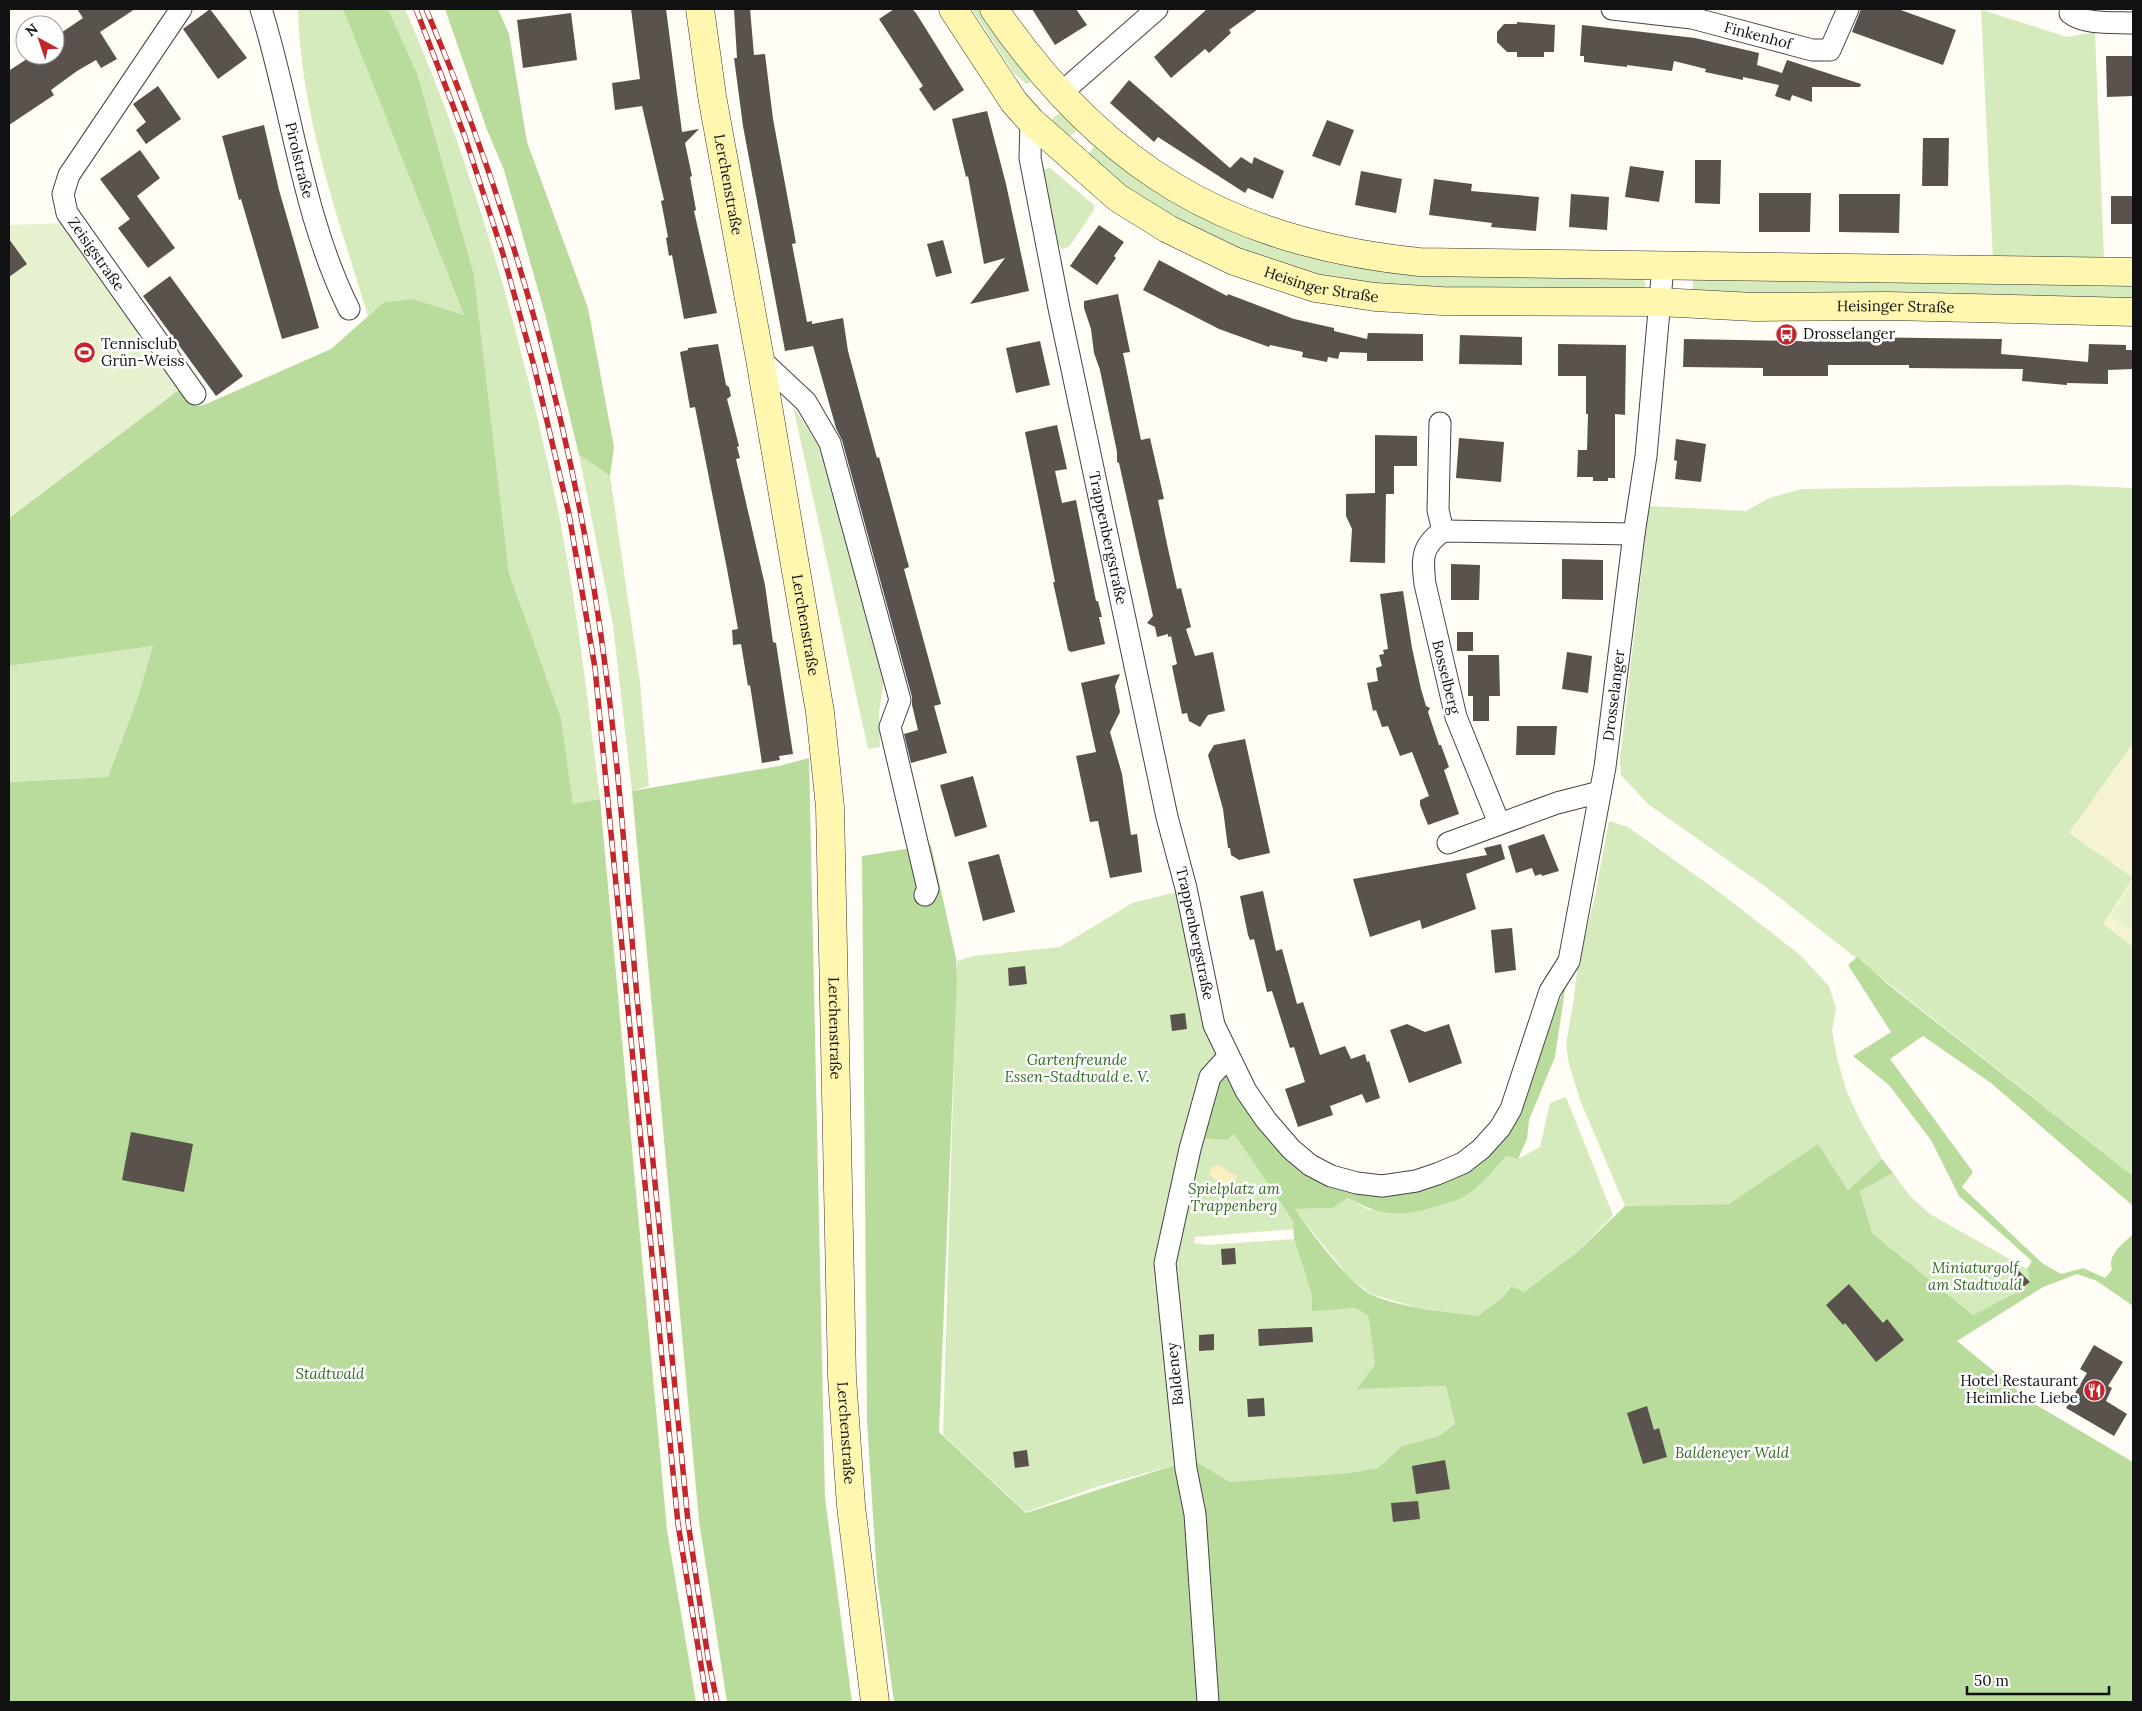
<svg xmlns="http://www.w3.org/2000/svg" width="2142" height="1711" viewBox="0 0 2142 1711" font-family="Lora,serif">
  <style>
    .farmland { fill: #f6f3d4 }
    .green { fill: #d5ebbd }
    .forest { fill: #b9dc9c }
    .sand { fill: #fbeec1 }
    .pitch { fill: #e6f2cf }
    .building { fill: #5a524d }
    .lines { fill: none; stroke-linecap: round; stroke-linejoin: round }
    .street-casing { stroke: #444; stroke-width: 23 }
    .secondary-casing { stroke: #333; stroke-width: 29 }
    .street { stroke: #fff; stroke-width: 21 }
    .secondary { stroke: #fff6b0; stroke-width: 28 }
    .rail-casing { stroke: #c4262e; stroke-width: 5.5 }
    .rail { stroke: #fff; stroke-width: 4; stroke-dasharray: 11; stroke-linecap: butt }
    .labels { text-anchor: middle; stroke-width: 5; stroke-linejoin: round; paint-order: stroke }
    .street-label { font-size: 15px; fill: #111; stroke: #fff }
    .poi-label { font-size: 15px; fill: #111; stroke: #fff; text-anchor: start }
    .park-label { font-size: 15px; font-style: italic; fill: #2f6b1f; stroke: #fff }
  </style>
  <rect width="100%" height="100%" fill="#fffdf5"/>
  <g class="farmland">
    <path d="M2133,743V878L2068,834Z"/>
    <path d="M2133,879V947L2102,925Z"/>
  </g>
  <g class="green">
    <path d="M298,9H343L464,315L413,299L384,302L368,316C337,214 301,116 298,9Z"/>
    <path d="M388,9H405C475,169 522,339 558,510C577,605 588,703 600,799L573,805L561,718L509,573L474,275L418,76Z"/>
    <path d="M972,9H982L1029,77L1030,83L1026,84L1013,72Z"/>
    <path d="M1981,9H1993L1983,10L2067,37L2095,32L2104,260L1993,261Z"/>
    <path d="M1062,112L1081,126L1069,138L1051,122L1053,117Z"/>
    <path d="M1089,134L1231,226L1642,276L1646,284L1644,290L1436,293L1316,278L1187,231L1083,160L1094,147L1086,140Z"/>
    <path d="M1050,168L1094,205V210L1069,247L1062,249L1058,244L1042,173L1044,169Z"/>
    <path d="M1693,274L2133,281V303L1693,297Z"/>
    <path d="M793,406L821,450L884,680L879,712L880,747L868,749Z"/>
    <path d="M579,455L610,476L640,682L649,786L632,791L613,625Z"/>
    <path d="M2070,485L2133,488V743L2069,833L2133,878L2103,924L2133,947V1176L1766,887L1648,804L1621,775L1620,759L1649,506L1746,511L1769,498L1802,489Z"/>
    <path d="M153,646L137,700L108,777L9,782V666Z"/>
    <path d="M1609,821L1628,827L1719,892L1799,954L1829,986L1836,1008L1832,1030L1838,1062L1847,1092L1861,1122L1882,1159L1848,1190L1818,1144L1729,1204L1625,1206L1580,1100L1569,1064L1566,1044L1574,998L1578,961L1594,901Z"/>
    <path d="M1177,892L1204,1021L1215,1054L1200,1087L1186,1136L1226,1140L1234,1134L1293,1221L1295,1229L1195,1237L1194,1243L1207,1245L1294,1239L1312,1295V1310L1355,1308L1368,1315L1375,1364L1357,1389L1446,1386L1455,1424L1439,1436L1402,1446L1378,1468L1349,1473L1230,1482L1190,1458L1178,1464L1099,1486L1026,1512L943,1435L957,961L973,956L1060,947L1132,903Z"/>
    <path d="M1566,1097L1613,1215L1575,1254L1524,1292L1510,1286L1504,1296L1478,1316L1418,1308L1371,1294L1350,1278L1294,1209L1333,1208L1348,1198L1369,1210L1494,1171L1506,1156L1518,1159L1540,1147L1550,1103Z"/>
    <path d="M1893,1173L1910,1196L1930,1214L2027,1269L2030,1282L2023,1289L1973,1315L1872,1233L1860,1191Z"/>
  </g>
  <g class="forest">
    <path d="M343,9H388L418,76L474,275L509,573L561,718L573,804L600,799L667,1530L696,1702H9V782L108,777L137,700L153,646L9,666V518L185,385L196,406L204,405L331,349L384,302L413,299L464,315Z"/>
    <path d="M445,9H498L509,34L527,142L588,308L614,447L610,476L579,455L546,318L504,170L487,130Z"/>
    <path d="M809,758L825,1498L852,1702H727L699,1521L632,791L779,766Z"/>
    <path d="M931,845L956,958L957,979L939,1432L1026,1513L1178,1464L1190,1458L1230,1482L1349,1473L1378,1468L1402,1446L1439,1436L1455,1424L1446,1386L1357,1389L1375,1364L1368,1315L1355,1308L1312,1311V1295L1294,1239L1293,1221L1234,1134L1227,1140L1198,1138L1214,1079L1227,1064L1243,1093L1343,1183L1456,1170L1531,1078L1566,983L1555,1057L1529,1120L1527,1139L1518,1159L1506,1156C1494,1171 1481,1185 1465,1196C1458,1201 1448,1202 1440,1205C1403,1217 1382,1217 1348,1198L1333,1208L1295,1209C1310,1231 1349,1284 1372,1295C1405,1309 1443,1311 1478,1316L1504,1296L1511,1286L1524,1292L1575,1254L1625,1206L1729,1204L1818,1144L1848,1190L1882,1159L1893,1173L1860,1191L1872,1233L1973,1315L2023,1289L2030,1282L2027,1269L2032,1261L1959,1196L1931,1140L1889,1085L1853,1056L1891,1032L1848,965L1857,957L1890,986L2133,1176V1206L1991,1083L1923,1036L1890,1059L1973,1172L1962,1187L2042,1263L2061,1274L2083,1268L2105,1278L2112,1270C2107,1254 2123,1244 2133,1234V1306L2097,1281L2077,1274L2043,1287L1957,1341L2033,1403L2133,1462V1702H894L877,1578L867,1421L862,856Z"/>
  </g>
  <path class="sand" d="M1218,1165L1237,1176L1234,1189H1230L1209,1175L1213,1166Z"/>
  <g class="pitch">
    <path d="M69,223L185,385L9,518V225Z"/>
    <path d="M2133,883V932L2111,916Z"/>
  </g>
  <g class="building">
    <path d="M77,9H135L100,32L117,59L101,68L96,60L77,71L51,90L54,95L9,125L10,70L33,55H55V37L83,18Z"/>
    <path d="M210,9L247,58L218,79L183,29Z"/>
    <path d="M631,9H666L682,132L699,129L685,143L692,176L690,177L696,210L694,211L717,313L684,319L672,255L669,256L666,238L668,237L661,201L664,200L642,106L615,110L612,83L640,79Z"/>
    <path d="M734,9H750L754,55L765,54L773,119L796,243L792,244L807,322L812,321V324L843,318L848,351L877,458L879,457L909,567L904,569L941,704L934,706L947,753L911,763L904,734L918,730L912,705V697L842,440L836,428L813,346L785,351L743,126L734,58H737Z"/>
    <path d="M894,9H912L916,13L964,90L934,111L919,89L923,86L879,19Z"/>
    <path d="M1032,9H1076L1087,25L1055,45Z"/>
    <path d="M1207,9H1258L1229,30L1231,33L1209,53L1205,49L1171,78L1154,57Z"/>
    <path d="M1861,9H1898L1956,30L1943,65L1852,32Z"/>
    <path d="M571,13L577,60L523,68L517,20Z"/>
    <path d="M1517,22L1555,25L1554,52H1544V57H1517V52H1507L1497,42V32L1504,24H1517Z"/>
    <path d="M1582,25L1695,38L1759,53L1757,65L1782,73L1787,60L1861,84L1860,87H1812V102L1792,95L1790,101L1775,96L1779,85L1743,77V80L1705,72L1706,69L1674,61L1672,71L1627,65V67L1584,62V56H1580Z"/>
    <path d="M2106,56H2133V96L2107,97Z"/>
    <path d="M1129,80L1230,168L1241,157L1252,164L1254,157L1284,171L1273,199L1248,188L1245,193L1158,137L1154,142L1110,103Z"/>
    <path d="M158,86L181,119L146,144L136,130L146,122L133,104Z"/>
    <path d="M987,111L1006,184L1029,291L970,304L1005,258L984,264L968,176L966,177L952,119Z"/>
    <path d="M1327,120L1354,130L1340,166L1312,156Z"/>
    <path d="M264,125L279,190L319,328L282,339L241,199L239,200L222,136Z"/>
    <path d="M1923,138H1949L1948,186H1922Z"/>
    <path d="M140,150L160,178L137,196L175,248L148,268L118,228L130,219L100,179Z"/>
    <path d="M1695,160H1721L1720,204L1695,203Z"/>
    <path d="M1630,166L1664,171L1659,202L1625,197Z"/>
    <path d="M1361,171L1402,179L1396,213L1355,205Z"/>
    <path d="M1434,179L1472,184L1471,191L1539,197L1536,231L1491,227L1492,223L1429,215Z"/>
    <path d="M1759,193H1811L1810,232H1759Z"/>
    <path d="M1571,194L1609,197L1607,230L1569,227Z"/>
    <path d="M1839,194H1900L1899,233L1839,232Z"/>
    <rect x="2111" y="196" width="22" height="28"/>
    <path d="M1099,225L1124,242L1114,256L1116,258L1097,285L1070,266Z"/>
    <path d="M9,239L27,264L9,277Z"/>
    <path d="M943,240L952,273L936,277L927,244Z"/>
    <path d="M1159,260L1227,296L1228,294L1294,319L1334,328V331L1367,339L1368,333L1423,334V361H1367V353L1340,352L1338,359L1328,357L1327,362L1302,357L1303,352L1270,345L1269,347L1219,329L1143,290Z"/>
    <path d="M170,276L243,376L216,396L143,296Z"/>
    <path d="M1118,294L1130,352L1123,353L1141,440L1150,438L1164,499L1158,500L1167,544L1177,589L1181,588L1191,627L1186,629L1195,656L1213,652L1225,711L1208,715L1200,727L1189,721L1187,713L1182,714L1172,666L1177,664L1171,636L1168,637V634L1157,637L1155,627L1147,623L1153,616L1119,463L1117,462V452L1100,370L1094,353L1091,329L1084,308V301Z"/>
    <path d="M1460,335L1522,337V365L1459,364Z"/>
    <path d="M1851,337L2002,339L2001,354L2088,362L2089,344L2126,345V350H2133V369L2108,370V384L2067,383V385L2022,381L2023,369L1909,368V365H1828V376H1763V368L1683,367L1684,339L1851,342Z"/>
    <path d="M1040,341L1050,385L1016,393L1006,348Z"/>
    <path d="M718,344L726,385L729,387L731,396L727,399L739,446L737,447L740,458L736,459L765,585L773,642L776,643L793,754L779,756L780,760L762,763L750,685L748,686L741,644L733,645L732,630L738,629L727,569L695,407L690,408L680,352L688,350V348Z"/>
    <path d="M1558,344L1626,345L1625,415L1615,414V478H1608V481H1593V477H1577L1578,450H1587L1588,414H1586V376H1558Z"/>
    <path d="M1057,425L1067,469L1055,471L1062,503L1076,500L1096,601H1098L1102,617H1099L1105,644L1071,652L1068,650L1053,582H1055L1025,432Z"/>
    <path d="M1375,435L1417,436V466H1394V494H1386L1385,563L1350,562L1352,529L1346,516V494L1375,493Z"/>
    <path d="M1459,438L1504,442L1501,482L1456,478Z"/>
    <path d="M1676,439L1706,444L1701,482L1675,479L1677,461L1674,460Z"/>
    <path d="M1562,559L1603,560V600L1562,599Z"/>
    <path d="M1451,564L1480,565L1479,600H1451Z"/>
    <path d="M1403,591L1412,648L1421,689L1426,706L1430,708L1428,712L1439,745H1441L1449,767L1444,770L1459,814L1428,825L1420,805V800L1429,796L1412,752L1400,756L1388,726L1382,727L1376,710L1373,711L1367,683L1378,681L1376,668L1382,666L1379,655L1384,654L1383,650L1388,649L1380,594Z"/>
    <rect x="1457" y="632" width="16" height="19"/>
    <path d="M1567,652L1592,656L1588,693L1562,689Z"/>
    <path d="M1468,655H1499L1500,696H1489V721H1473V696H1468Z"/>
    <path d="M1120,674L1115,686L1120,712L1110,732L1122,774L1131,835L1137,834L1142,872L1110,878L1098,821L1090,822L1076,756L1096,752L1081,683Z"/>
    <path d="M1517,726H1557L1555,755H1516Z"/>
    <path d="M1245,739L1270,853L1239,860L1231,855L1230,848H1228L1223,809L1208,755L1214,745Z"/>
    <path d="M973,776L987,827L955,837L940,785Z"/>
    <path d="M1544,834L1559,871L1542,876L1541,874L1535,876L1532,868L1516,873L1508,846Z"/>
    <path d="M1501,844L1505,859L1466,874L1476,909L1422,929L1420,920L1370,937L1353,879L1487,855L1484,848Z"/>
    <path d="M999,854L1015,912L983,921L968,862Z"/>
    <path d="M1263,891L1276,951L1282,949L1297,1004L1303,1002L1320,1055L1345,1046L1351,1059L1365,1054L1367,1062L1369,1061L1380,1098L1366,1103L1362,1094L1330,1106L1333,1115L1298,1127L1285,1089L1305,1082L1294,1047L1290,1048L1272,991L1267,992L1254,939L1250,940L1248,935L1240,896Z"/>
    <path d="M1512,928L1516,970L1495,973L1491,930Z"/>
    <path d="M1025,966L1027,984L1009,986L1008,968Z"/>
    <path d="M1185,1013L1187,1029L1172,1031L1170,1015Z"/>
    <path d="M1407,1024L1425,1032L1449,1024L1462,1063L1409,1083L1390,1030Z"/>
    <path d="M131,1132L193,1144L184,1192L122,1180Z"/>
    <path d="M1235,1248L1236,1264L1222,1265L1221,1249Z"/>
    <path d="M2018,1270L2030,1282L2018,1291L2005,1283Z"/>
    <path d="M1849,1284L1883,1323L1887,1319L1904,1340L1876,1362L1845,1323L1843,1325L1826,1305Z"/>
    <path d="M1312,1327L1313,1342L1259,1346L1258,1329Z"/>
    <path d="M1214,1334V1350L1199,1351V1335Z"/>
    <path d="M2094,1345L2123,1362L2108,1386L2112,1388L2106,1401L2127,1414L2114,1436L2066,1408L2087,1373L2080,1369Z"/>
    <path d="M1264,1398L1265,1416L1248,1417L1247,1399Z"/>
    <path d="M1647,1406L1654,1430L1659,1428L1667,1457L1643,1464L1627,1413Z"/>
    <path d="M1027,1450L1029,1466L1015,1468L1013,1452Z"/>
    <path d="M1445,1460L1450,1489L1416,1494L1412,1466Z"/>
    <path d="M1418,1501L1420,1519L1393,1522L1391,1503Z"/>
  </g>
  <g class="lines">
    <defs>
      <g id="street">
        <path id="s1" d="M181,9L69,175L63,194L67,213L195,394"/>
        <path id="s2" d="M261,9C292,108 302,215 349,309"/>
        <path id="s3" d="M1612,9L1692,18L1812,50H1830L1848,9"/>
        <path d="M2070,13C2085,25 2114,22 2133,23"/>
        <path d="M1060,94L1157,9"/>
        <path id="s4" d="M1031,121L1030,158L1059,308L1167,817L1186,888L1214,1025L1246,1091L1266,1120L1291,1149L1310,1165L1331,1176L1357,1183L1382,1186L1416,1181L1437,1174L1463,1163L1481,1149L1500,1128L1511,1109L1550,991L1569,961L1605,767L1634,534L1646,456L1663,266"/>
        <path d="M760,359L806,402L830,443L900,700L890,727L928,889L925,895"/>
        <path d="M1440,423L1438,510L1443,531"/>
        <path d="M1499,823L1456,717L1425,584C1422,559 1421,546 1443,531L1634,534"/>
        <path d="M1448,843L1557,803L1600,792"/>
        <path d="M1208,1702L1195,1514L1186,1469L1165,1263L1190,1149L1210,1077L1228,1057"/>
      </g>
      <g id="secondary">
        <path id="s5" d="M700,9L712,96L760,359L820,712L830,807L842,1377L851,1506L875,1702"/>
        <path id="s6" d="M953,9L1014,102L1031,121L1118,198L1168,229L1234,261L1315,288L1375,297L1442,301L1659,302L1754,307L1888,306L2133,312"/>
        <path d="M994,9C1102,167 1228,243 1419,262L2133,272"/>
      </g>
    </defs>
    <use href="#street" class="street-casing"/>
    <use href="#secondary" class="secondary-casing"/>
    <use href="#street" class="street"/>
    <use href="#secondary" class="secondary"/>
    <defs>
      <g id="rail">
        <path d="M416,9L465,137L503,254L534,366L569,514L595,668L678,1524L707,1702"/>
        <path d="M426,9C514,215 577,444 605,665C620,775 627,887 637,997C654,1172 671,1347 688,1522L708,1658L717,1702"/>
      </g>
    </defs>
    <use href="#rail" class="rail-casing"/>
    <use href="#rail" class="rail"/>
  </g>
  <defs>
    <symbol id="bus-disc" viewBox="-11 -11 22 22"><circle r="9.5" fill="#c4262e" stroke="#fff"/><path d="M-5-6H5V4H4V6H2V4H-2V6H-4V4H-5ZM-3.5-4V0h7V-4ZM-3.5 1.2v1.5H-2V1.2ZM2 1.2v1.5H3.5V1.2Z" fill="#fff"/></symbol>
    <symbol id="stadium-disc" viewBox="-11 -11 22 22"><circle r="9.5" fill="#c4262e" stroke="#fff"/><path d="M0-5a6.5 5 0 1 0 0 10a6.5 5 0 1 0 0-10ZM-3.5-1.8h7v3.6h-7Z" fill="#fff"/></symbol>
    <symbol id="restaurant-disc" viewBox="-11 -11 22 22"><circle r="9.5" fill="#c4262e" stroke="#fff"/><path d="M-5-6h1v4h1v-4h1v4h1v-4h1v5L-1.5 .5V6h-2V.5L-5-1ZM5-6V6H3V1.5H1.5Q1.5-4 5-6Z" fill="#fff"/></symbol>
  </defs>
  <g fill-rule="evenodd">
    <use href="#bus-disc" x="1774" y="322" width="25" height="25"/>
    <use href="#stadium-disc" x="72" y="340" width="25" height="25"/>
    <use href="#restaurant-disc" x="2082" y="1378" width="25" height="25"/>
  </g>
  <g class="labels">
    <g class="street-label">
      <text dy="5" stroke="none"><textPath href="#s3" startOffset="149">Finkenhof</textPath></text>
      <text dy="5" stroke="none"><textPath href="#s2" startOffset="156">Pirolstraße</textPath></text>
      <text dy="5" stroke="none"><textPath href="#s5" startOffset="178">Lerchenstraße</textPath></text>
      <text dy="5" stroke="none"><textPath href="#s1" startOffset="290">Zeisigstraße</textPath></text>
      <text dy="5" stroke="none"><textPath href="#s6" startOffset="476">Heisinger Straße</textPath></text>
      <text dy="5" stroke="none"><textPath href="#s6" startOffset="1052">Heisinger Straße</textPath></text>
      <text dy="5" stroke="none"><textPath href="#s4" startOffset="425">Trappenbergstraße</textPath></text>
      <text dy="5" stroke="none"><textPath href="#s5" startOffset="625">Lerchenstraße</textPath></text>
      <text transform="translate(1446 677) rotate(76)" y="5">Bosselberg</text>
      <text dy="5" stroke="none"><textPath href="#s4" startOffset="1758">Drosselanger</textPath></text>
      <text dy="5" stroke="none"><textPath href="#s4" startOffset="830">Trappenbergstraße</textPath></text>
      <text dy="5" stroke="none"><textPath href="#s5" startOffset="1030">Lerchenstraße</textPath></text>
      <text transform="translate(1175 1374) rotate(-96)" y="5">Baldeney</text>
      <text dy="5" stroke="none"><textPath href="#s5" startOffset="1435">Lerchenstraße</textPath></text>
    </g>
    <g class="poi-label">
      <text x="1803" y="339">Drosselanger</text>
      <text x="101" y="349">Tennisclub<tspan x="101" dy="17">Grün-Weiss</tspan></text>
      <text x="2078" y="1386" text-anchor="end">Hotel Restaurant<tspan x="2078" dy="17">Heimliche Liebe</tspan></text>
    </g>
    <g class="park-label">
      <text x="1077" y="1065">Gartenfreunde<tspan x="1077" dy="17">Essen-Stadtwald e. V.</tspan></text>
      <text x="1234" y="1194">Spielplatz am<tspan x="1234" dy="17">Trappenberg</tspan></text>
      <text x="1975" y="1273">Miniaturgolf<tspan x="1975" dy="17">am Stadtwald</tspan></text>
      <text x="330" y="1379">Stadtwald</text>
      <text x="1732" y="1458">Baldeneyer Wald</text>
    </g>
  </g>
  <rect width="2142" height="1711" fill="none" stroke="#111111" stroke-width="20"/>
  <g transform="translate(40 40) rotate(320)"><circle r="24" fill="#ffffff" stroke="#a0a0a0"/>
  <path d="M0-4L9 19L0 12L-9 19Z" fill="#c4262e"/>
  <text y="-8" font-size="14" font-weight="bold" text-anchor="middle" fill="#111111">N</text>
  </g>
  <path d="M1967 1686v8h142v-8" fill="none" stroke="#111111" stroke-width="2.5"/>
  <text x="1974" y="1686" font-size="15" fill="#111111" stroke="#ffffff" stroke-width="4" paint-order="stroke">50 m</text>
</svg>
